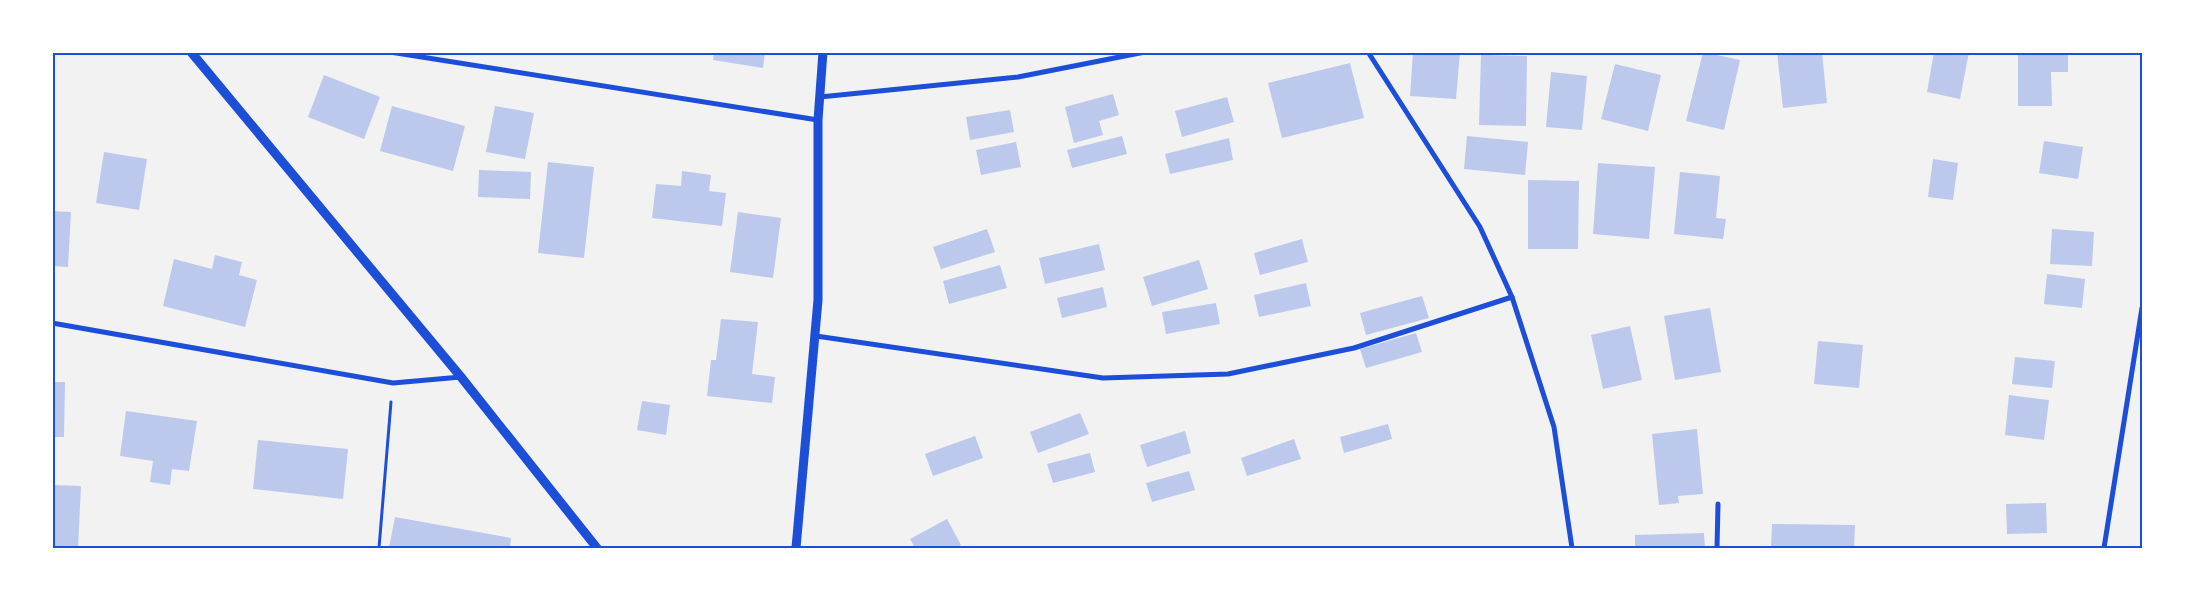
<svg xmlns="http://www.w3.org/2000/svg" width="2195" height="601" viewBox="0 0 2195 601" font-family="Barlow,sans-serif">
  <style>
    .building { fill: #bdc9ec }
    .lines { fill: none; stroke-linecap: round; stroke-linejoin: round }
    .path { stroke: #1d4ed8; stroke-width: 3 }
    .minor { stroke: #1d4ed8; stroke-width: 5 }
    .tertiary { stroke: #1d4ed8; stroke-width: 9 }
    .neatline { fill: none; stroke: #1d4ed8; stroke-width: 2 }
  </style>
  <rect width="100%" height="100%" fill="#f2f2f2"/>
  <g class="building">
    <path d="M714,52H765L763,68L713,60Z"/>
    <path d="M1413,52H1460L1456,99L1410,96Z"/>
    <path d="M1703,52L1740,60L1724,130L1686,121Z"/>
    <path d="M1777,52H1822L1827,103L1783,108Z"/>
    <path d="M1934,52H1969L1960,99L1927,92Z"/>
    <path d="M2018,52H2068V72H2051L2052,106H2018Z"/>
    <path d="M1481,55L1527,56L1526,126L1479,125Z"/>
    <path d="M1350,63L1364,118L1282,138L1268,83Z"/>
    <path d="M1615,64L1661,75L1648,131L1601,119Z"/>
    <path d="M1551,72L1587,76L1582,130L1546,127Z"/>
    <path d="M324,75L380,97L364,139L308,117Z"/>
    <path d="M1113,94L1119,115L1099,121L1103,135L1074,143L1065,107Z"/>
    <path d="M1227,97L1234,122L1182,137L1175,111Z"/>
    <path d="M392,106L465,126L453,171L380,151Z"/>
    <path d="M495,106L534,113L525,159L486,152Z"/>
    <path d="M1010,110L1014,132L970,140L966,117Z"/>
    <path d="M1122,136L1127,154L1072,168L1067,150Z"/>
    <path d="M1467,136L1528,142L1525,175L1464,169Z"/>
    <path d="M1229,138L1233,160L1170,174L1165,154Z"/>
    <path d="M2044,141L2083,147L2078,179L2039,173Z"/>
    <path d="M1016,142L1021,167L981,175L976,150Z"/>
    <path d="M104,152L147,159L139,210L96,203Z"/>
    <path d="M1933,159L1958,163L1953,200L1928,197Z"/>
    <path d="M548,162L594,167L584,258L538,253Z"/>
    <path d="M1598,163L1655,167L1649,239L1593,234Z"/>
    <path d="M479,170L531,172L530,199L478,197Z"/>
    <path d="M682,171L711,175L709,191L726,193L722,226L652,218L656,184L681,186Z"/>
    <path d="M1680,172L1720,176L1716,218L1726,219L1723,239L1674,234Z"/>
    <path d="M1528,180L1579,181L1578,249H1528Z"/>
    <path d="M52,211L71,212L68,267L52,266Z"/>
    <path d="M738,212L781,218L773,278L730,272Z"/>
    <path d="M987,229L995,252L941,269L933,247Z"/>
    <path d="M2052,229L2094,232L2092,266L2050,264Z"/>
    <path d="M1302,239L1308,262L1260,275L1254,253Z"/>
    <path d="M1099,244L1105,270L1045,284L1039,258Z"/>
    <path d="M215,255L242,262L239,275L257,280L245,327L163,306L174,259L212,269Z"/>
    <path d="M1199,260L1208,289L1152,306L1143,277Z"/>
    <path d="M1000,265L1007,288L949,304L943,281Z"/>
    <path d="M2047,274L2085,279L2082,308L2044,304Z"/>
    <path d="M1306,283L1311,306L1259,317L1254,295Z"/>
    <path d="M1103,287L1107,307L1062,318L1057,298Z"/>
    <path d="M1422,296L1429,318L1366,335L1360,313Z"/>
    <path d="M1216,303L1220,324L1166,334L1162,312Z"/>
    <path d="M1710,308L1721,372L1675,380L1664,316Z"/>
    <path d="M721,319L758,322L752,374L775,377L772,403L707,396L711,360H716Z"/>
    <path d="M1630,326L1642,380L1603,389L1591,335Z"/>
    <path d="M1416,333L1422,352L1366,368L1360,349Z"/>
    <path d="M1818,341L1863,345L1859,388L1814,384Z"/>
    <path d="M2015,357L2055,361L2052,388L2012,384Z"/>
    <path d="M52,382H65L64,437H52Z"/>
    <path d="M2009,395L2049,400L2044,440L2005,435Z"/>
    <path d="M642,401L670,405L666,435L637,430Z"/>
    <path d="M126,411L197,421L189,471L172,469L170,485L150,482L153,461L120,456Z"/>
    <path d="M1080,413L1089,434L1038,453L1030,432Z"/>
    <path d="M1388,424L1392,439L1344,453L1340,437Z"/>
    <path d="M1697,429L1703,494L1678,496L1679,503L1659,505L1652,434Z"/>
    <path d="M1185,431L1191,453L1147,467L1140,445Z"/>
    <path d="M975,436L983,458L933,476L925,454Z"/>
    <path d="M1294,439L1301,459L1247,476L1241,458Z"/>
    <path d="M258,440L348,449L343,499L253,489Z"/>
    <path d="M1090,453L1095,472L1053,483L1047,464Z"/>
    <path d="M1189,471L1195,490L1152,502L1146,483Z"/>
    <path d="M52,485L81,486L78,548H52Z"/>
    <path d="M2046,503L2047,533L2007,534L2006,504Z"/>
    <path d="M395,517L511,538L510,548H389Z"/>
    <path d="M947,519L961,545L955,548H915L910,539Z"/>
    <path d="M1772,524L1855,525L1854,548H1771Z"/>
    <path d="M1704,533L1705,548H1635V535Z"/>
  </g>
  <g class="lines">
    <path class="path" d="M379,548L391,402"/>
    <g class="minor">
      <path d="M390,52L818,120"/>
      <path d="M1368,52L1480,227L1512,297L1554,427L1572,548"/>
      <path d="M820,97L1018,77L1145,52"/>
      <path d="M52,323L393,383L461,377"/>
      <path d="M816,336L1103,378L1228,374L1354,348L1512,297"/>
      <path d="M1717,548L1718,504"/>
      <path d="M2104,548L2142,308"/>
    </g>
    <g class="tertiary">
      <path d="M191,52L461,377L597,548"/>
      <path d="M796,548L818,300V120L823,52"/>
    </g>
  </g>
  <rect width="2195" height="601" fill="none" stroke="#ffffff" stroke-width="108"/>
  <rect x="54" y="54" width="2087" height="493" class="neatline"/>
</svg>
